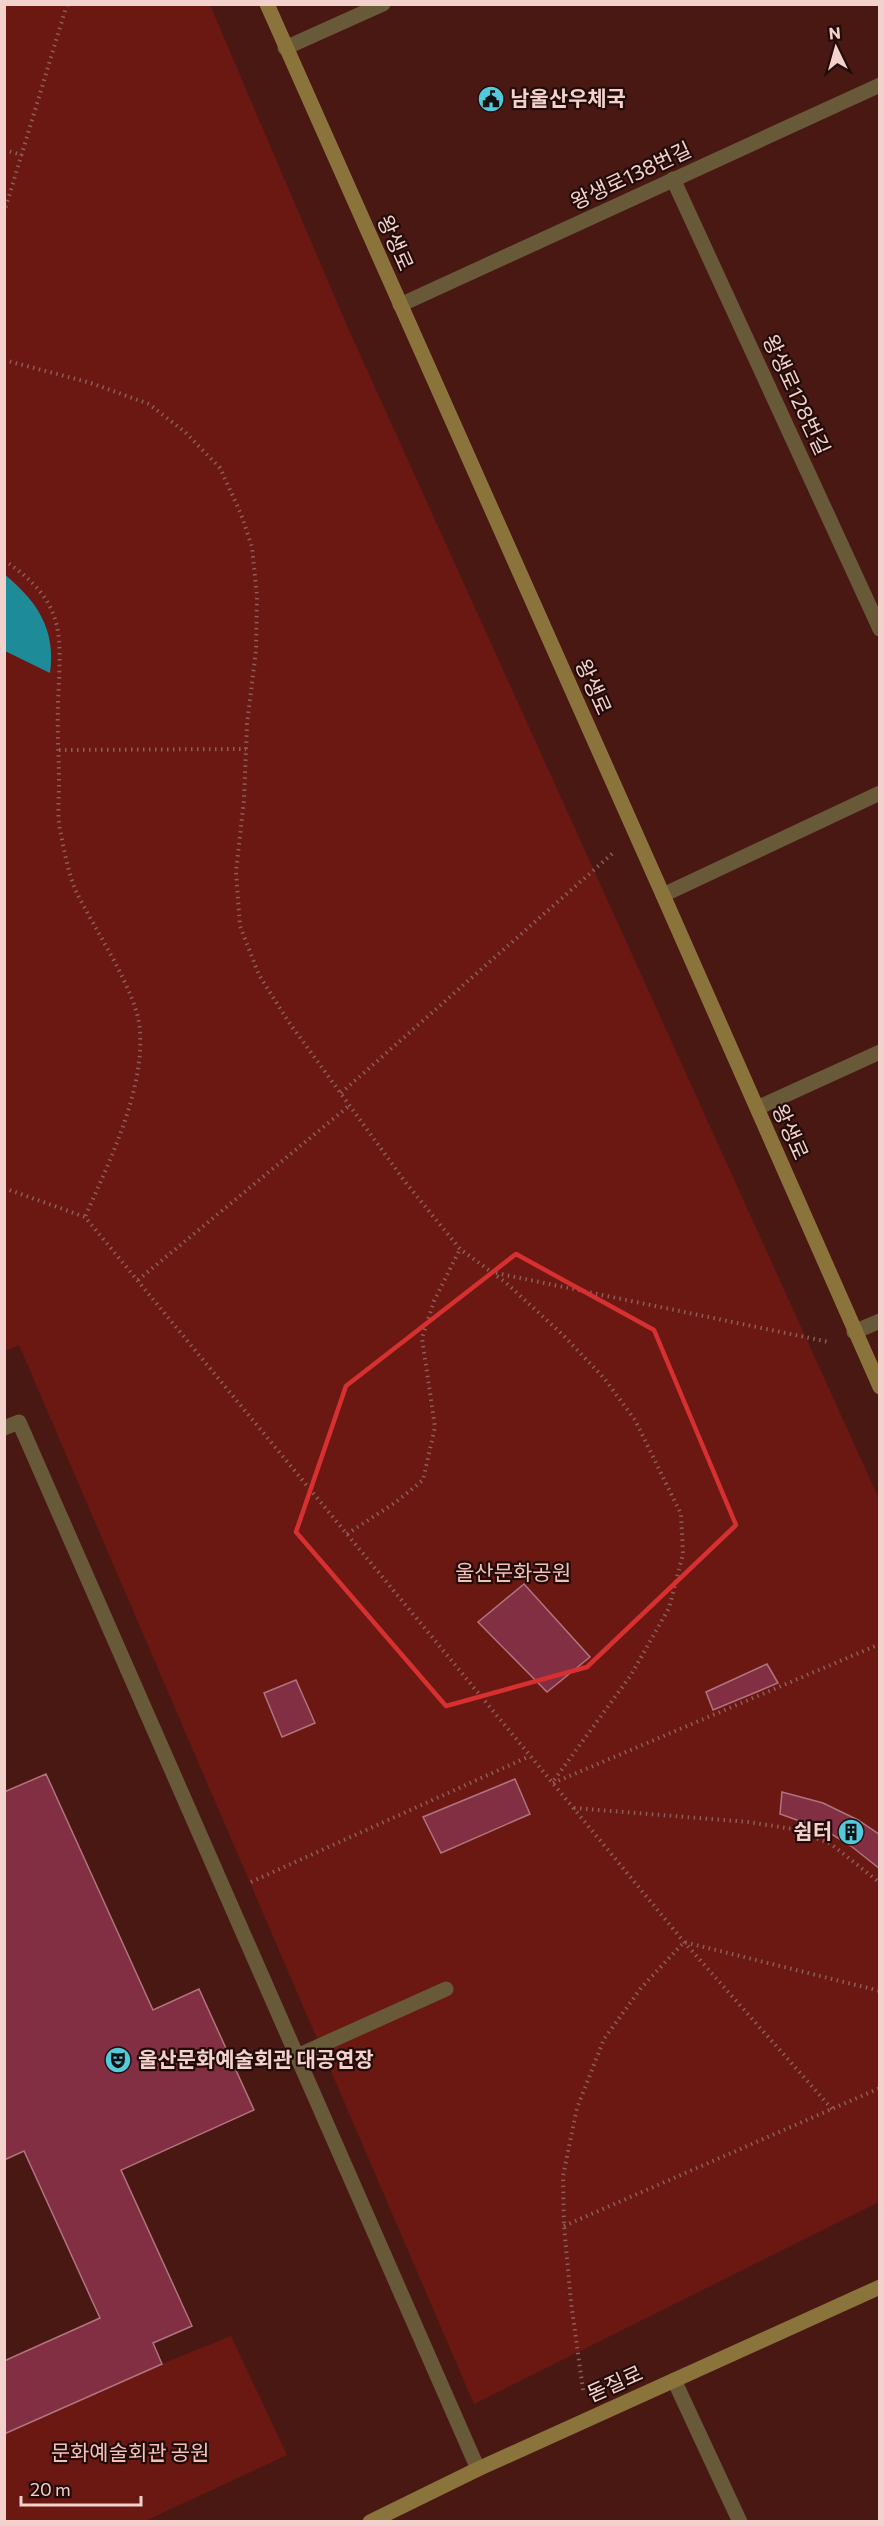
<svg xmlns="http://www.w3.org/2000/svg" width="884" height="2526" viewBox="0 0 884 2526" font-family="Commissioner,'Noto Sans KR',sans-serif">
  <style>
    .green { fill: #6b1813 }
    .water { fill: #1e8b99 }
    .building { fill: #822e43; stroke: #b0747f; stroke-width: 1.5 }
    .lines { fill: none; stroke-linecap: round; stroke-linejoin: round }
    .path { stroke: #8b5f5a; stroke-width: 4; stroke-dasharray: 1.5 4.5; stroke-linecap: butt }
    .lane { stroke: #685a38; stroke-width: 15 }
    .street { stroke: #685a38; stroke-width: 15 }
    .secondary { stroke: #8a743c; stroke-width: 15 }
    .marked { fill: none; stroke: #d73030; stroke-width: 4.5; stroke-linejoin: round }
    .labels { text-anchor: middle; stroke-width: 4.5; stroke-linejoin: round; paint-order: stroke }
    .poi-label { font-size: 21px; font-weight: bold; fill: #f3d1cc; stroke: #220c09; text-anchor: start }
    .street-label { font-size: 21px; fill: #f3d1cc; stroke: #220c09 }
    .park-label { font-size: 21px; fill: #f2c0b8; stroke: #220c09 }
  </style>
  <rect width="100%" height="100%" fill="#4a1813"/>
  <g class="green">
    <path d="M5,5H210L348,328L879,1499V2202L474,2404L19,1345L5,1351Z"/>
    <path d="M231,2336L287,2455L145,2521H5L4,2434L162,2364Z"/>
  </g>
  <path class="water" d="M4,574C37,601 56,629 50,673L5,651Z"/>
  <g class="building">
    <path d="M524,1584L590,1657L547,1692L478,1622Z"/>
    <path d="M767,1664L778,1683L713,1710L706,1692Z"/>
    <path d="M296,1680L315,1723L282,1737L264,1693Z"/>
    <path d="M46,1774L153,2010L199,1989L254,2110L121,2170L192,2326L153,2343L162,2364L4,2434V2361L100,2318L24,2151L4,2160V1792Z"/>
    <path d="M515,1779L530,1814L441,1853L423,1817Z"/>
    <path d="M782,1792L823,1803L858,1820L880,1835V1869L851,1846L825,1830L780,1814Z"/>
  </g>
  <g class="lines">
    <g class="path">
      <path d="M4,150L22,155"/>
      <path d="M4,213L67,4"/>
      <path d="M4,360L91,383L149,404L185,432L220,468L241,514L252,547L257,596L256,650L247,724L244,800L236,872L240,926L259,975L288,1021L406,1183L460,1249L505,1282L563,1335L604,1378L635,1420L681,1514L683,1554L669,1608L631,1675L552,1783"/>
      <path d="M4,560C67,603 61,634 58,702C57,730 59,757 59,784C59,799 57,815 60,830C64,849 68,873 76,891C94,929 138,992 140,1031C144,1092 109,1162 85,1217"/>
      <path d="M59,750L246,749"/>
      <path d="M341,1093L613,853"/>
      <path d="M4,1188L85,1217L684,1942L832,2109"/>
      <path d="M496,1273L829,1342"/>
      <path d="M138,1280L350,1105"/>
      <path d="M347,1534L396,1502L423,1480L435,1427L422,1338L434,1301L460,1249"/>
      <path d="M553,1783L880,1644"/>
      <path d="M574,1808L748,1822L793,1829L831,1844L880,1883"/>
      <path d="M251,1882L530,1756"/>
      <path d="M564,2226L880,2088"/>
      <path d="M583,2390L571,2302L564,2226L563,2176L577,2108L604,2039L641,1988L684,1942L880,1991"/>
    </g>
    <g class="lane">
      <path d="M4,1428L19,1422L478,2469"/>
      <path d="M297,2056L446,1989"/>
      <path d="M674,2380L740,2522"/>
    </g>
    <g class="street">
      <path d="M285,48L383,4"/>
      <path d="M673,179L880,629"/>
      <path d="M400,305L880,85"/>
      <path d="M663,895L880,793"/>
      <path d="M757,1108L880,1052"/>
      <path d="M854,1332L880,1321"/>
    </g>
    <g class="secondary">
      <path d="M267,4L663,895L880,1387"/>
      <path d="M370,2522L478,2469L880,2287"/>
    </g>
  </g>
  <path class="marked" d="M516,1254L654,1330L736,1525L587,1667L446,1706L296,1532L346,1386Z"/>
  <defs>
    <symbol id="civic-disc" viewBox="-11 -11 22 22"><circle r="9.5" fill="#53cadc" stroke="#220c09"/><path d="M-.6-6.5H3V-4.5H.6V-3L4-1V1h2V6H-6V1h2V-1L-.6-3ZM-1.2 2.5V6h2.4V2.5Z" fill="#111"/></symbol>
    <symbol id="building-disc" viewBox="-11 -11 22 22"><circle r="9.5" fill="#53cadc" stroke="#220c09"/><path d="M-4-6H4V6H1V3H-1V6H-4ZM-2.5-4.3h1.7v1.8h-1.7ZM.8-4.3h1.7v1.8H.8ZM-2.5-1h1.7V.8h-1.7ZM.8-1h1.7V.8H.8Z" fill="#111"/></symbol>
    <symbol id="theatre-disc" viewBox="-11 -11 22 22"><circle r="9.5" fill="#53cadc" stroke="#220c09"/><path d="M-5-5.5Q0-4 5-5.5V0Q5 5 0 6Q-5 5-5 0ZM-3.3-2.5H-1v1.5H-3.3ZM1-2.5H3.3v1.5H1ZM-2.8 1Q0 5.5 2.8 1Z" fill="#111"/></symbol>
  </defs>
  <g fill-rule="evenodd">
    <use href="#civic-disc" x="476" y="84" width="30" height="30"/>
    <use href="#building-disc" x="836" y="1817" width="30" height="30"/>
    <use href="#theatre-disc" x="103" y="2045" width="30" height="30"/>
  </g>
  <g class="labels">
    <g class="poi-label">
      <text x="510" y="106">남울산우체국</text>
      <text x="832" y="1839" text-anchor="end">쉼터</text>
      <text x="138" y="2067">울산문화예술회관 대공연장</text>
    </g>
    <g class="street-label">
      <text transform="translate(631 176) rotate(-25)" y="7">왕생로138번길</text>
      <text transform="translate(395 243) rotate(66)" y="7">왕생로</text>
      <text transform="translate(796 395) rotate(65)" y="7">왕생로128번길</text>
      <text transform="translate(593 687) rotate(66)" y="7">왕생로</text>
      <text transform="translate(790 1132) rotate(66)" y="7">왕생로</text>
      <text transform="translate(615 2384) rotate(-24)" y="7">돋질로</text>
    </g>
    <g class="park-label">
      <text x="513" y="1580">울산문화공원</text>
      <text x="130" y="2460">문화예술회관 공원</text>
    </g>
  </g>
  <rect width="884" height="2526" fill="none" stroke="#f3d1cc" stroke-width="12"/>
  <g transform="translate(836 48) rotate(355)" stroke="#220c09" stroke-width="4.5" paint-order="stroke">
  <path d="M0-4.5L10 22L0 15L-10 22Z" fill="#f3d1cc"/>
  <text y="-9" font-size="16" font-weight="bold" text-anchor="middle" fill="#f3d1cc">N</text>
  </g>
  <path d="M21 2496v9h120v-9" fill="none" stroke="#f3d1cc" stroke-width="3"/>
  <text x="30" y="2496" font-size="18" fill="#f3d1cc" stroke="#220c09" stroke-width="4.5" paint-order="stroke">20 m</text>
</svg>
